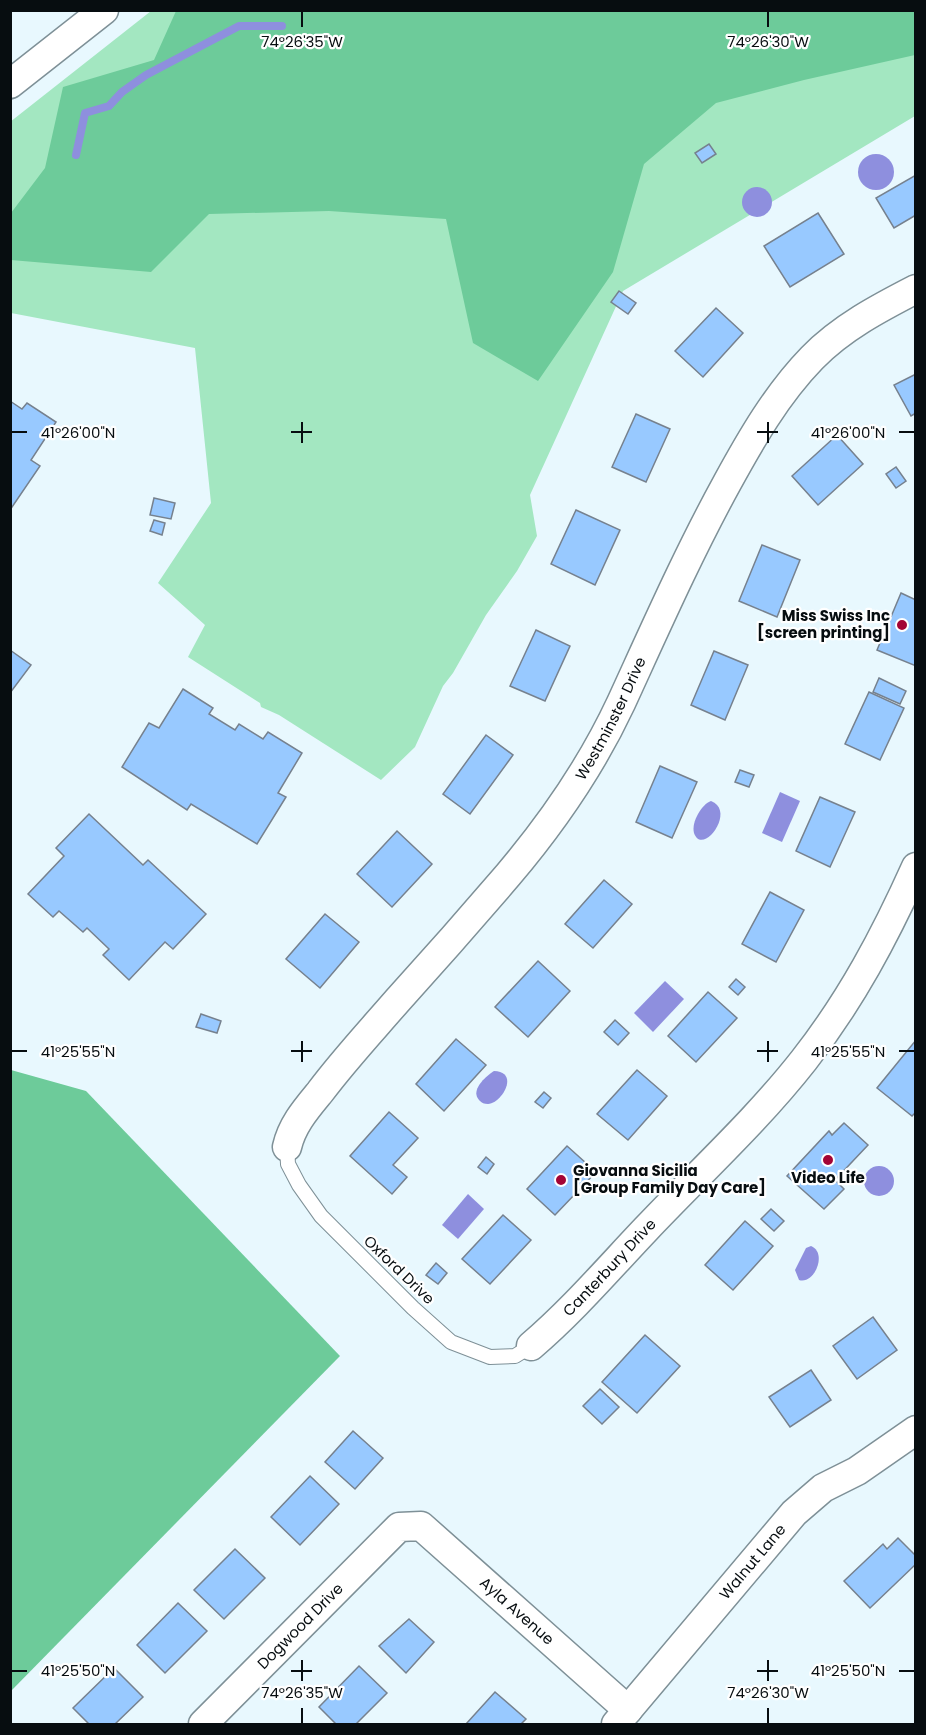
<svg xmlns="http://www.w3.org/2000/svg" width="926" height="1735" viewBox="0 0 926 1735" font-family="Poppins,sans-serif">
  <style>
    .green { fill: #a3e7c1 }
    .forest { fill: #6dcb9a }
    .water { fill: #8e8fde }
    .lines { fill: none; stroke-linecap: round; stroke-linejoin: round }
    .stream { stroke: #8e8fde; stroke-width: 8 }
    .building { fill: #98c9ff; stroke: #76818e; stroke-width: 1.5 }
    .lane-casing { stroke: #7e9097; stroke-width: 16 }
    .street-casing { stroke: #7e9097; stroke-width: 31 }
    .lane { stroke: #fff; stroke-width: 14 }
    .street { stroke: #fff; stroke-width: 28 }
    .ticks { fill: none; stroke: #070d10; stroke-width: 2 }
    .poi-dot { fill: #a30436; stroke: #fff; stroke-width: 2 }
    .labels { text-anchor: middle; stroke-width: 4.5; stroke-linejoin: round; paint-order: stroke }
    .poi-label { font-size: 15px; font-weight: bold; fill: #070d10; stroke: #fff; text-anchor: end }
    .street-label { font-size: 15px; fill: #070d10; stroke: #fff }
    .ticks-label { font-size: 15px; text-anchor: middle; fill: #070d10; stroke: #fff; stroke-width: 4.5; stroke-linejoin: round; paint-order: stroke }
  </style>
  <rect width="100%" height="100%" fill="#e8f8fe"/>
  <path class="green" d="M151,11H915V116L623,291L530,495L537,536L517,571L486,615L453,673L443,686L415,747L381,780L279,715L261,707L260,703L188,657L205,625L158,583L211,503L195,348L11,313L10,122Z"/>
  <g class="forest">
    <path d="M176,11H915V55L804,80L716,103L644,164L613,272L538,381L473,343L446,219L329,211L209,214L151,272L11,260V213L45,168L63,87L154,60Z"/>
    <path d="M11,1070L86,1091L340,1356L11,1691Z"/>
  </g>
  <g class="water">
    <circle cx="876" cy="172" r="18"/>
    <circle cx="757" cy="202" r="15"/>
    <path d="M780,792L800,801L782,842L762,833Z"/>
    <path d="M711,801C737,811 702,857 694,833C691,822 702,804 711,801Z"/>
    <path d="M665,981L684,999L653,1032L634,1013Z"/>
    <path d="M494,1071C520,1072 502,1103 488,1104C484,1104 482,1103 479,1100C470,1090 486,1076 494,1071Z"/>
    <circle cx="879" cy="1181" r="15"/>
    <path d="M468,1194L484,1209L458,1239L442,1225Z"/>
    <path d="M811,1246C828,1253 814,1285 799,1280L795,1270L806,1248Z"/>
  </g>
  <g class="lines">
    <path class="stream" d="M76,155L85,113L109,106L122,92L146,75L239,26H282"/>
  </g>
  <g class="building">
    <path d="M709,144L716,154L702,163L695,153Z"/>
    <path d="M916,175V215L894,228L876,198Z"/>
    <path d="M818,213L844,254L790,287L764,246Z"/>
    <path d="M619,291L636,303L628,314L611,302Z"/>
    <path d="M716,308L743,333L703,377L675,351Z"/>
    <path d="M916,374V413L911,416L894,385Z"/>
    <path d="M10,401L22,409L27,403L56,422L31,460L40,466L10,510Z"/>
    <path d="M636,414L670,429L646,482L612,467Z"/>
    <path d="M837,435L863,464L818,505L792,476Z"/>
    <path d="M896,467L906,481L896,488L886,474Z"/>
    <path d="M154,498L175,503L171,519L150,515Z"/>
    <path d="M576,510L620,530L595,585L551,564Z"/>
    <path d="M154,520L165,523L162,535L150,531Z"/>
    <path d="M762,545L800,560L777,617L739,601Z"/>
    <path d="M901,593L916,600V666L877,650Z"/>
    <path d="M536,630L570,646L545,701L510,686Z"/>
    <path d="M10,650L31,665L10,693Z"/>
    <path d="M714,651L748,665L725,720L691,705Z"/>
    <path d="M879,678L906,691L900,704L873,692Z"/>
    <path d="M183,689L213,708L209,714L235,730L239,724L263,739L268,732L302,753L278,793L286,797L257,844L191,804L187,810L122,767L149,723L159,728Z"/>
    <path d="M869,692L904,708L880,760L845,744Z"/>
    <path d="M486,735L513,755L470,814L443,794Z"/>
    <path d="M660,766L697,782L672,838L636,822Z"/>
    <path d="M740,770L754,775L749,787L735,782Z"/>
    <path d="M820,797L855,812L830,867L796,851Z"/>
    <path d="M89,814L143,865L148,860L206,914L173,949L165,942L129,980L103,955L109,949L87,928L83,932L59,911L53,917L28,894L64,856L56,848Z"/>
    <path d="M397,831L432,864L392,907L357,874Z"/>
    <path d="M604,880L632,904L593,948L565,924Z"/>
    <path d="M770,892L804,910L776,962L742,944Z"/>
    <path d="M325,914L359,942L320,988L286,959Z"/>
    <path d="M538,961L570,991L528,1037L495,1007Z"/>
    <path d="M736,979L745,987L738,995L729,987Z"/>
    <path d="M708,992L737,1018L696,1062L668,1036Z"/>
    <path d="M201,1014L221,1021L217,1033L196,1027Z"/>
    <path d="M615,1020L629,1033L618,1045L604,1032Z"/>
    <path d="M456,1039L486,1065L444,1111L416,1084Z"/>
    <path d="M916,1040V1112L912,1116L877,1088Z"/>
    <path d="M637,1070L667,1096L628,1140L597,1114Z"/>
    <path d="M544,1092L551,1098L543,1108L535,1102Z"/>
    <path d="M389,1112L418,1138L393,1165L407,1177L392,1194L350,1156Z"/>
    <path d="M844,1123L868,1145L835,1180L844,1189L824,1209L787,1176L829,1131L832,1135Z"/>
    <path d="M567,1146L596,1172L555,1215L527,1189Z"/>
    <path d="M486,1157L494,1164L487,1174L478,1167Z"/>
    <path d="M771,1209L784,1221L774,1231L761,1219Z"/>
    <path d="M503,1215L531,1240L490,1284L462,1259Z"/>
    <path d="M745,1221L773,1246L733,1290L705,1265Z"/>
    <path d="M436,1263L447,1273L438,1284L426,1275Z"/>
    <path d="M873,1317L897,1350L857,1379L833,1346Z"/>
    <path d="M645,1335L680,1366L637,1413L602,1382Z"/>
    <path d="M811,1370L831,1400L790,1427L769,1397Z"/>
    <path d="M600,1389L619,1407L602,1424L583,1406Z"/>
    <path d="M353,1431L383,1458L355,1489L325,1462Z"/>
    <path d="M310,1476L339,1504L300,1545L271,1517Z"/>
    <path d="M898,1538L916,1556V1564L870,1608L844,1581L883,1544L887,1549Z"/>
    <path d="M235,1549L265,1578L224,1619L194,1590Z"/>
    <path d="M178,1603L207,1631L165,1673L137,1645Z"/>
    <path d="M409,1619L434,1642L406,1673L379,1646Z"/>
    <path d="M359,1666L387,1693L356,1724H336L319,1707Z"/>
    <path d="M114,1668L143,1697L115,1724H89L73,1708Z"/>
    <path d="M495,1692L526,1719L521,1724H466Z"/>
  </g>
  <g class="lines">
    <defs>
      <path id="lane" d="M287,1147L288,1164L299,1185L321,1216L413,1308L451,1342L490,1357L515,1356L531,1346"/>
      <g id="street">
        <path d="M10,84L104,10"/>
        <path id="s1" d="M287,1147C292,1125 306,1109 320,1092C344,1060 371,1031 397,1001C435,959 472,917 508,875C553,822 592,765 621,703C655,629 688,554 727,483C751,439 777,394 812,358C841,328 879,308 916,289"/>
        <path id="s2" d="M531,1346C573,1310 608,1269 646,1229C699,1173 757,1120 804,1060C851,1000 885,936 916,867"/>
        <path id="s3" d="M203,1724L399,1527L421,1526L628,1710"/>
        <path id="s4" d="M616,1724L794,1513L823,1488L857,1471L916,1430"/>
      </g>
    </defs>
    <use href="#lane" class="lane-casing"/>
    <use href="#street" class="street-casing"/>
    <use href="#lane" class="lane"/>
    <use href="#street" class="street"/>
  </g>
  <path class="ticks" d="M302,12V27M768,12V27M302,422V443M768,422V443M12,432H27M291,432H312M757,432H778M899,432H914M302,1041V1062M768,1041V1062M12,1051H27M291,1051H312M757,1051H778M899,1051H914M302,1660V1681M768,1660V1681M12,1671H27M291,1671H312M757,1671H778M899,1671H914M302,1708V1723M768,1708V1723"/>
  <g class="poi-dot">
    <circle cx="902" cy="625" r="6"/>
    <circle cx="828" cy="1160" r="6"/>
    <circle cx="561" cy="1180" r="6"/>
  </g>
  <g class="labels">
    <g class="poi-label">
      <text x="890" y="621">Miss Swiss Inc<tspan x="890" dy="17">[screen printing]</tspan></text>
      <text x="573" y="1176" text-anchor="start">Giovanna Sicilia<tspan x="573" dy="17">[Group Family Day Care]</tspan></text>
      <text x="828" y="1183" text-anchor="middle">Video Life</text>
    </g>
    <g class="street-label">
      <text dy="5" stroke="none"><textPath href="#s1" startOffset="540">Westminster Drive</textPath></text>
      <text dy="5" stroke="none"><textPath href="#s2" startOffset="111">Canterbury Drive</textPath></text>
      <text transform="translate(399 1270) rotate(44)" y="5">Oxford Drive</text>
      <text dy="5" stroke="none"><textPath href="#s4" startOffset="212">Walnut Lane</textPath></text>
      <text dy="5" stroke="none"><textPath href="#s3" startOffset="428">Ayla Avenue</textPath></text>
      <text dy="5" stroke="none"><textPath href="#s3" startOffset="138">Dogwood Drive</textPath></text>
    </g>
  </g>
  <g class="ticks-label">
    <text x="302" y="47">74°26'35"W</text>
    <text x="768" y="47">74°26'30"W</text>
    <text x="78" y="438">41°26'00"N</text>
    <text x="848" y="438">41°26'00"N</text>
    <text x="78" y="1057">41°25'55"N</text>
    <text x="848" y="1057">41°25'55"N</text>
    <text x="78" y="1676">41°25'50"N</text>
    <text x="848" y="1676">41°25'50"N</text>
    <text x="302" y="1698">74°26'35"W</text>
    <text x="768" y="1698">74°26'30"W</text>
  </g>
  <rect width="926" height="1735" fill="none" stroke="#070d10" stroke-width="24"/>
</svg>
